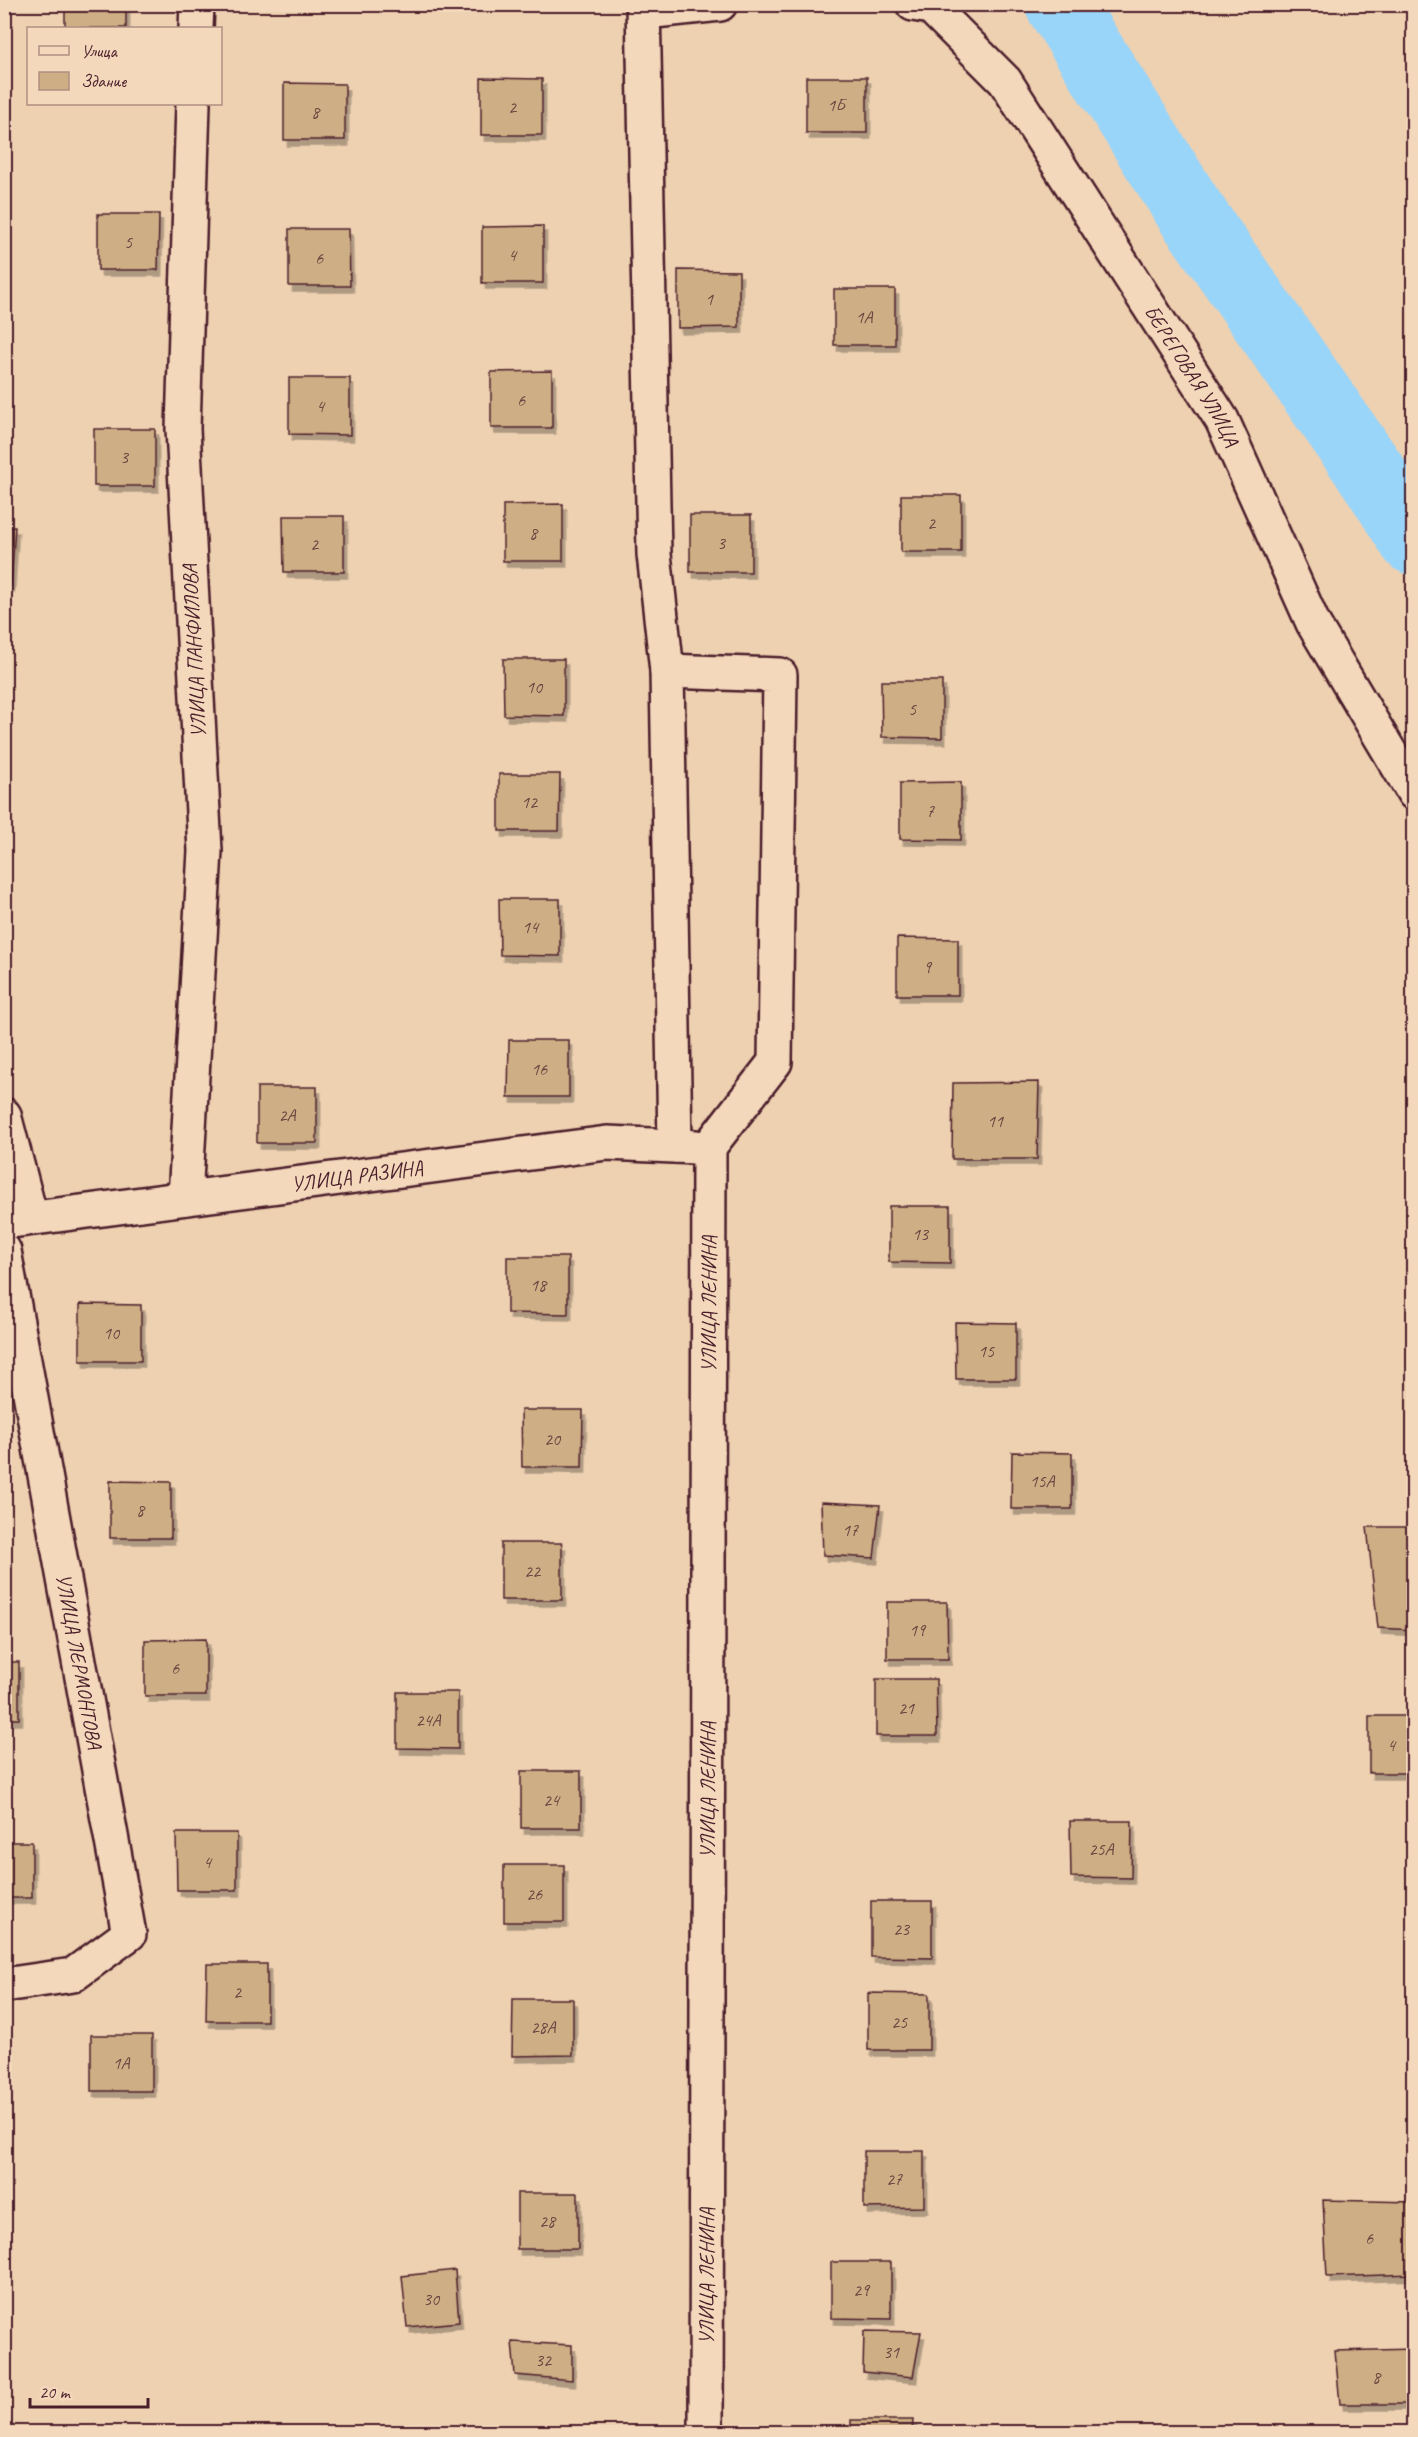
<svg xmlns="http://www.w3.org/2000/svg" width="1418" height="2437" viewBox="0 0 1418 2437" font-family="Caveat,sans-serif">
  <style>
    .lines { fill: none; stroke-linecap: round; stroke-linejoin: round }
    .river { stroke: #99d4f9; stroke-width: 70 }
    .building { fill: #ceae84; stroke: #4a1f2b; stroke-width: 1.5; filter: url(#shadow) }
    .minor-casing { stroke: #4a1f2b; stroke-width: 38 }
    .minor { stroke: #f4d8bb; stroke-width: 33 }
    .labels { text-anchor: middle; stroke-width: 5; stroke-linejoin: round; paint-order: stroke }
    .number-label { font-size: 18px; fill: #6b4341 }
    .street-label { font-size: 21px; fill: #4a1f2b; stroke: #f4d8bb }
  </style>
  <defs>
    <filter id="shadow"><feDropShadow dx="3.5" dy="6" stdDeviation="0" flood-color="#0004"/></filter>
  </defs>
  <rect width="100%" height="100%" fill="#eed1b1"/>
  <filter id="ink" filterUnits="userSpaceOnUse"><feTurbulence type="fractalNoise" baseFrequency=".0167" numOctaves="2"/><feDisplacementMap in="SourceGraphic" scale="12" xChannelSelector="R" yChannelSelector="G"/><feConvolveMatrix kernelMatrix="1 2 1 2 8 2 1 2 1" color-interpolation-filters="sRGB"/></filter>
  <g filter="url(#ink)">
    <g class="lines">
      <path class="river" d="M1060,4L1191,213L1377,481L1414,540"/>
    </g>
    <g class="building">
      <rect x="65" y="4" width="61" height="24"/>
      <rect x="806" y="77" width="61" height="56"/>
      <path d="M481,78L542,79V135H481Z"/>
      <path d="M284,83L345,84V140H284Z"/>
      <path d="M98,214H159L158,270H98Z"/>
      <path d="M543,226V283H482V227Z"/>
      <path d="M289,229H349L350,286H289Z"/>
      <path d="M678,270L739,271V327L678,328Z"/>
      <rect x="834" y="289" width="61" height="56"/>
      <path d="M552,371V428H491V372Z"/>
      <path d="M289,378H350V435L289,434Z"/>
      <rect x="94" y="429" width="61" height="57"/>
      <rect x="901" y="495" width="60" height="57"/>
      <path d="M563,504V561H503V505Z"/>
      <rect x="690" y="515" width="61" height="57"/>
      <path d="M283,516H344V572H284Z"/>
      <path d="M4,527H15L11,586H4Z"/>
      <path d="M503,659H564V716L504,715Z"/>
      <path d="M881,681H942V738L882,737Z"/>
      <path d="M499,774H560L559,831H499Z"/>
      <path d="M961,782V840L900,839V783Z"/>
      <path d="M499,899H560V956L500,955Z"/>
      <path d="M897,938L958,939V995H897Z"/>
      <path d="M509,1040H569V1097H508Z"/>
      <path d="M1039,1082L1037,1159H952L953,1083Z"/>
      <rect x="257" y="1087" width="60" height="56"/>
      <path d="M889,1206H950V1263L889,1262Z"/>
      <path d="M507,1257H568V1314L507,1313Z"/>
      <path d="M80,1304L141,1305V1361H80Z"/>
      <path d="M955,1322L1016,1323V1379H956Z"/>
      <path d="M521,1410H583L582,1467H522Z"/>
      <path d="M1012,1452L1072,1453V1509H1011Z"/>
      <path d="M110,1481L171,1482V1538H110Z"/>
      <path d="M821,1502L880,1505L874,1558L823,1555Z"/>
      <path d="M1367,1527H1414V1630L1378,1628Z"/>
      <rect x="501" y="1543" width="61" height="57"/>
      <path d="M887,1602H947L948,1659H887Z"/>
      <path d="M206,1639V1696H145V1640Z"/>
      <rect x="4" y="1662" width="15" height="57"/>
      <path d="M876,1679H936L937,1736H876Z"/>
      <path d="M397,1692H458V1749L397,1748Z"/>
      <rect x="1369" y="1716" width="45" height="57"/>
      <rect x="521" y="1771" width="60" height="57"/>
      <path d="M1070,1821H1132L1131,1878L1071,1877Z"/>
      <path d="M176,1833H237V1890H177Z"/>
      <rect x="4" y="1842" width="28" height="56"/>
      <rect x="504" y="1865" width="60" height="57"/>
      <path d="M871,1901H932V1958L871,1957Z"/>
      <path d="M207,1964H267V2021H206Z"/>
      <path d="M868,1993L929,1994V2050H868Z"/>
      <path d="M513,1999H573V2055L512,2056Z"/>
      <rect x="91" y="2035" width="61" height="56"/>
      <path d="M864,2151H924V2207L864,2208Z"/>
      <rect x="517" y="2193" width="61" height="56"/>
      <path d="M1323,2200L1414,2202V2274L1327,2277Z"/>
      <path d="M831,2262H891V2319L831,2318Z"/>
      <path d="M455,2270L459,2322L407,2327L402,2276Z"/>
      <path d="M864,2331L921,2332L913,2377L863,2372Z"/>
      <path d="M512,2342L572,2345V2380L515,2375Z"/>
      <path d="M1414,2349V2404H1340L1335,2351Z"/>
      <path d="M851,2420H913L912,2432H851Z"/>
      <path d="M522,2428L582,2429V2432H522Z"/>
    </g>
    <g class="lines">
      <defs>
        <g id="minor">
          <path d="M643,4L654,554L667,671L675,1146"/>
          <path id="s1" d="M913,4L931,7L1005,81L1222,420L1313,623L1414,793"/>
          <path d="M645,12L720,4"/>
          <path d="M196,28L197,4"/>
          <path d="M667,671L780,675L775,1062L709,1147"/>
          <path d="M4,1115L31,1218"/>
          <path d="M185,1198L205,851L183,429L193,104"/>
          <path id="s2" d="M4,1222L607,1143L696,1147"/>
          <path id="s3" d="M4,1251L129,1934L73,1975L4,1985"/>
          <path id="s4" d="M706,2432L709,1147"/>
        </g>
      </defs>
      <use href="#minor" class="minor-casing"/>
      <use href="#minor" class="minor"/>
    </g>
  </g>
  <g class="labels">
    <g class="number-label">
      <text x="836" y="111">1Б</text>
      <text x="512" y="113">2</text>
      <text x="315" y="118">8</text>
      <text x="128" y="248">5</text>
      <text x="512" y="261">4</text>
      <text x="319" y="264">6</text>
      <text x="709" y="305">1</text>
      <text x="864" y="323">1А</text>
      <text x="521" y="406">6</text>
      <text x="320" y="412">4</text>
      <text x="124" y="463">3</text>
      <text x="931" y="529">2</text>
      <text x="533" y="539">8</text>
      <text x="721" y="549">3</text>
      <text x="314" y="550">2</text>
      <text x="534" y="693">10</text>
      <text x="912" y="715">5</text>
      <text x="529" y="808">12</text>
      <text x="930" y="817">7</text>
      <text x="530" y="933">14</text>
      <text x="927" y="973">9</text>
      <text x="539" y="1075">16</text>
      <text x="287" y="1121">2А</text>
      <text x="995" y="1127">11</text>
      <text x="920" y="1240">13</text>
      <text x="538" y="1291">18</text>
      <text x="111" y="1339">10</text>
      <text x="986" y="1357">15</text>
      <text x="552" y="1445">20</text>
      <text x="1042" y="1487">15А</text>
      <text x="140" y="1516">8</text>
      <text x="850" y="1536">17</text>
      <text x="532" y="1577">22</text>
      <text x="917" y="1636">19</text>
      <text x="175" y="1674">6</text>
      <text x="906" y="1714">21</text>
      <text x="428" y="1726">24А</text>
      <text x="1391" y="1751">4</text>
      <text x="551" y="1806">24</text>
      <text x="1101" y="1855">25А</text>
      <text x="207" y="1868">4</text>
      <text x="534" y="1900">26</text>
      <text x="901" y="1935">23</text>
      <text x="237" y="1998">2</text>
      <text x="899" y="2028">25</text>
      <text x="543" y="2033">28А</text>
      <text x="121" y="2069">1А</text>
      <text x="894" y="2185">27</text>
      <text x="547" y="2227">28</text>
      <text x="1369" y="2244">6</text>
      <text x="861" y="2296">29</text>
      <text x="431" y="2305">30</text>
      <text x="891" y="2358">31</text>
      <text x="543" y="2366">32</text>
      <text x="1376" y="2383">8</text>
    </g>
    <g class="street-label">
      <text dy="7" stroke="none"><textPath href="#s1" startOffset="472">БЕРЕГОВАЯ УЛИЦА</textPath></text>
      <text transform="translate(194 651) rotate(-93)" y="7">УЛИЦА ПАНФИЛОВА</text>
      <text dy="7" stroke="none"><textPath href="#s2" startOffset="356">УЛИЦА РАЗИНА</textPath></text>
      <text dy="7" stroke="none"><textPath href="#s4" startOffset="1128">УЛИЦА ЛЕНИНА</textPath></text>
      <text dy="7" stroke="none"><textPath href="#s3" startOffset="417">УЛИЦА ЛЕРМОНТОВА</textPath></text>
      <text dy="7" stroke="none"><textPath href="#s4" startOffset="642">УЛИЦА ЛЕНИНА</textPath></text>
      <text dy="7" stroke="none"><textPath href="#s4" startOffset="156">УЛИЦА ЛЕНИНА</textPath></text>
    </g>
  </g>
  <rect width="1418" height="2437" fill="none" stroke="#f4d8bb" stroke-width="24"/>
  <rect x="12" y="12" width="1394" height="2413" fill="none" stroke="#4a1f2b" stroke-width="2" filter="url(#ink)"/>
  <rect x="27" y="27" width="195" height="78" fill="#f4d8bb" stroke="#b08e81" stroke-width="1.5"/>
  <rect x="39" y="46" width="30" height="9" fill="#f4d8bb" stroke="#b08e81" stroke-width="1.5"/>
  <text x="81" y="57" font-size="18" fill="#4a1f2b">Улица</text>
  <rect x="39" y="72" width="30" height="18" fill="#ceae84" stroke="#b08e81" stroke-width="1.5"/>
  <text x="81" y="87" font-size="18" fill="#4a1f2b">Здание</text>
  <path d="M30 2398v9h118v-9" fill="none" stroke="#4a1f2b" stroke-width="3"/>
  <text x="39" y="2398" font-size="18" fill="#4a1f2b" stroke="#f4d8bb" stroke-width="4.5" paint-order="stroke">20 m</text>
</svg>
